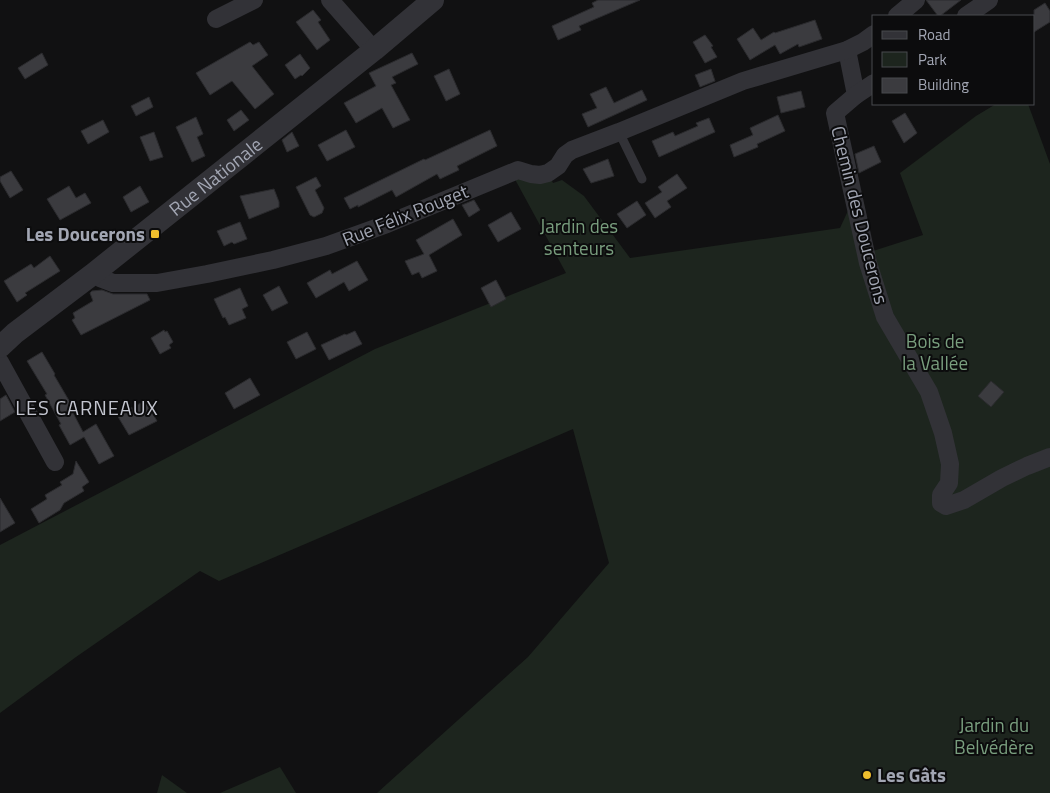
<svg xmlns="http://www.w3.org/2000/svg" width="1050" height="793" viewBox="0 0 1050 793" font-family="'Titillium Web',sans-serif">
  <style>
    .green { fill: #1d251e }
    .building { fill: #3b3b3f; stroke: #2b2b2e }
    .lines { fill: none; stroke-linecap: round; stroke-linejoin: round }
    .service { stroke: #323237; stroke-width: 9 }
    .minor { stroke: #323237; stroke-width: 18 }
    .tertiary { stroke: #323237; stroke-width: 22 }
    .poi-dot { fill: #eebd2d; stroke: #0c0c0d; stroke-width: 2 }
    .labels { text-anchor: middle; stroke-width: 4; stroke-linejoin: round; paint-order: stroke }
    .street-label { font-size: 19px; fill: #a2a6b3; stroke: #0c0c0d }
    .park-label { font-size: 19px; fill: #799e7e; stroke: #0c0c0d }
    .poi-label { font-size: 19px; font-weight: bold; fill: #a2a6b3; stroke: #0c0c0d; text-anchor: end }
    .neighbourhood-label { font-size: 20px; letter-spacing: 1px; fill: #c3c5cf; stroke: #0c0c0d }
  </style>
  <rect width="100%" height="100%" fill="#111112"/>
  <g class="green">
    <path d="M996,104H1028L1050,164V793H377L528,657L609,563L573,429L219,581L200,571L76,657L0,713V545L375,349L566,273L511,172L548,173L553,183L562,180L584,196L630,258L840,228L858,189L873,251L923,235L900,173L976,116Z"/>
    <path d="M280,767L296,793H220Z"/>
    <path d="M162,775L187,793H157Z"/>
  </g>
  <g class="building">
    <path d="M598,0H640L579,26L581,30L558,40L552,26L594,7L592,3Z"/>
    <path d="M926,0H961L940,16H938Z"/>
    <path d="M1045,3L1050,11V22L1034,32V10Z"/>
    <path d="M313,10L321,20L318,22L330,40L317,50L296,22Z"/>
    <path d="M815,20L822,39L799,47L798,44L780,54L775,45L750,60L737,39L753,28L761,40L774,32L775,33Z"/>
    <path d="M705,35L713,46L711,47L717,57L705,63L693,42Z"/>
    <path d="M250,42L253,45L259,42L268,55L252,66L274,94L255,109L232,81L210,95L196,73Z"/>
    <path d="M42,53L48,65L25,79L18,68Z"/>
    <path d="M412,53L418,64L392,77L396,83L391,85L410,120L393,128L382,108L356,123L344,103L376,86L369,73Z"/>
    <path d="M300,54L310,68L302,76L301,75L295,79L285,65Z"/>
    <path d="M449,69L460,94L446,101L434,76Z"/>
    <path d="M711,69L715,81L700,87L695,75Z"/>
    <path d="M606,87L614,103L642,90L647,100L588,127L582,114L597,108L590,94Z"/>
    <path d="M801,91L805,107L781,113L777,97Z"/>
    <path d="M149,97L153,107L136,116L131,106Z"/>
    <path d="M241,110L249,120L234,131L227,120Z"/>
    <path d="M905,113L917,133L904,143L892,121Z"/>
    <path d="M778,115L785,131L757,144L758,147L734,157L730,145L753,135L750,128Z"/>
    <path d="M196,117L203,134L197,137L205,156L192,162L176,127Z"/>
    <path d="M709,118L715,132L659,157L652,141L673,132L675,136L698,126L696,123Z"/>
    <path d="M103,120L109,132L88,144L81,131Z"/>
    <path d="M346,130L355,147L327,161L318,145Z"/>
    <path d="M490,130L497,146L457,166L459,170L440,179L437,174L396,197L392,190L358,207V205L350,209L344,198L424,159L425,160Z"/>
    <path d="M154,132L163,157L150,161L140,137Z"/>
    <path d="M292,132L299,146L287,152L282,140Z"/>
    <path d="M874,146L881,162L859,173L855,154Z"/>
    <path d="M608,159L614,176L591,183L583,169Z"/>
    <path d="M11,171L23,190L10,198L0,181V177Z"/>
    <path d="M677,174L687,188L667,201L671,207L655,218L645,203L662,192L658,187Z"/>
    <path d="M316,177L321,186L315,190L324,208L322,213L314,217L310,215L296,187Z"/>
    <path d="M69,186L76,198L85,193L91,203L60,220L47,199Z"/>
    <path d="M140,186L149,202L131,212L123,197Z"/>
    <path d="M274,189L279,202V207L249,219L240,196Z"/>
    <path d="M474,200L480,210L469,217L462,205Z"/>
    <path d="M637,201L646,215L627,228L617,214Z"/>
    <path d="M511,212L521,229L498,242L488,225Z"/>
    <path d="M453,219L462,235L429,255L437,271L422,278L419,272L412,275L405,261L424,254L416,240Z"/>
    <path d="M240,222L247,239L234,244L232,242L224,246L217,231Z"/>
    <path d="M50,256L60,271L25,293L27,295L17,302L4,281L31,264L34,268Z"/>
    <path d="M357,261L368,280L349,291L344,282L316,298L307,283L330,270L332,274Z"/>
    <path d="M496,280L506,299L491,307L481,288Z"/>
    <path d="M279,286L288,303L272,311L263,295Z"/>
    <path d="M240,288L248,306L242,309L246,318L229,325L225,317L223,318L214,299Z"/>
    <path d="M102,290L113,294H147L150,300L81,335L72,320L75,318L73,313L93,301L90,293L92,291Z"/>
    <path d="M164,330L165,332L167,331L173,342L169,345L171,348L160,354L151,338Z"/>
    <path d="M355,331L362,344L329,360L321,345L345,334L346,335Z"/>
    <path d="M307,332L316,349L296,359L287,342Z"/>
    <path d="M42,352L55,374L54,375L71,404L69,405L83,432L96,424L114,456L99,464L84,437L70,445L59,425L61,424L45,395L47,394L27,361Z"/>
    <path d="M250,378L260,395L234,409L225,393Z"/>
    <path d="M991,381L1004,392L991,407L978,396Z"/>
    <path d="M6,395L15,412L0,421V399Z"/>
    <path d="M145,401L157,421L129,435L117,415Z"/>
    <path d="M76,461L89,482L82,487L84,491L64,503L60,510L39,523L31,509L47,499L45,495L62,485L60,482L73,474Z"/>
    <path d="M0,498L15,523L0,532Z"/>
  </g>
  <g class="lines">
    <path class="service" d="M619,132L642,179"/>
    <g class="minor">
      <path d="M330,0L374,50"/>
      <path d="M897,16L916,0"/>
      <path d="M966,16L989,0"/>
      <path d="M216,19L254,0"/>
      <path d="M847,50L856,95"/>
      <path d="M874,83L856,95L835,113L868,263L885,317L929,392L943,433L950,464L949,483L941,495V503L946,506L964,500L1002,478L1027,466L1050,457"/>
      <path d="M93,274L100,278L113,283H157L207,274L273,260L326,246L387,224L518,170L531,174L540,175L548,173L558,166L565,155L572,150L619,132L743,81L847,50L863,42L874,34"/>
      <path d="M0,362L55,462"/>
    </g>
    <path class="tertiary" id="s1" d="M0,347L15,333L93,274L374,50L433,0"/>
  </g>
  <g class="poi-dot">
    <rect x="150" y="229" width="10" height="10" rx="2.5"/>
    <circle cx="867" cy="775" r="5"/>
  </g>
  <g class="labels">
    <g class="street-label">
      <text dy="7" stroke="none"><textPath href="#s1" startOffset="275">Rue Nationale</textPath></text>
      <text transform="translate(405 215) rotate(-22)" y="7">Rue Félix Rouget</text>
      <text transform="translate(860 215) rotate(76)" y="7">Chemin des Doucerons</text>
    </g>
    <g class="park-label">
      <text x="579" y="233">Jardin des<tspan x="579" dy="22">senteurs</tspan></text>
      <text x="935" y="348">Bois de<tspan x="935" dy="22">la Vallée</tspan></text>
      <text x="994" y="732">Jardin du<tspan x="994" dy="22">Belvédère</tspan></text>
    </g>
    <g class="poi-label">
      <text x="145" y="241">Les Doucerons</text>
      <text x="877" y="782" text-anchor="start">Les Gâts</text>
    </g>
    <g class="neighbourhood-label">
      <text x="87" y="415">LES CARNEAUX</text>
    </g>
  </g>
  <rect x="872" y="15" width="162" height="90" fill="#0c0c0d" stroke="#484a4f"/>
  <rect x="882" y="31" width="25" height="8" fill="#323237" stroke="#484a4f"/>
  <text x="918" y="40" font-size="15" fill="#a2a6b3">Road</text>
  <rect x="882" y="52" width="25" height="15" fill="#1d251e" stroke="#484a4f"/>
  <text x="918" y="65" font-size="15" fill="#a2a6b3">Park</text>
  <rect x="882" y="78" width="25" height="15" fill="#3b3b3f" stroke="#484a4f"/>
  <text x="918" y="90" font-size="15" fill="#a2a6b3">Building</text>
</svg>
